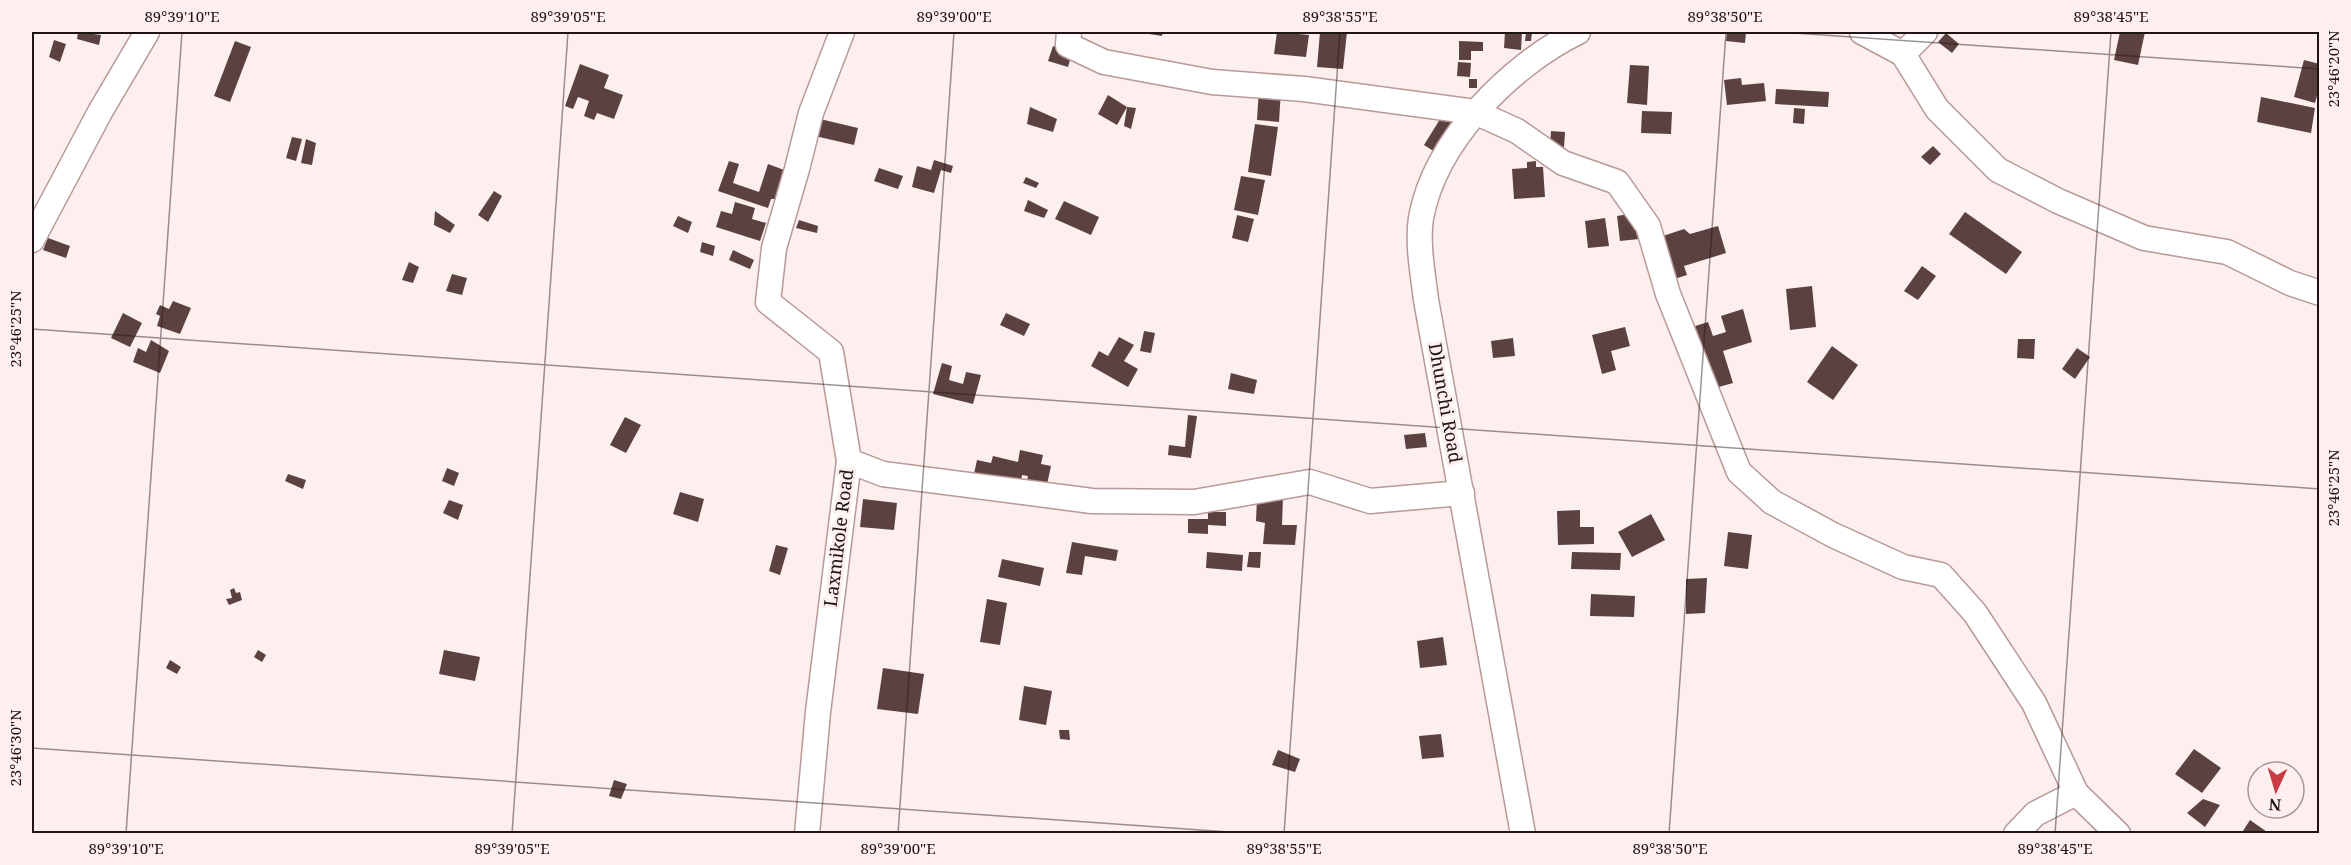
<svg xmlns="http://www.w3.org/2000/svg" width="2351" height="865" viewBox="0 0 2351 865" font-family="'Noto Serif',serif">
  <style>
    .building { fill: #5b4241 }
    .lines { fill: none; stroke-linecap: round; stroke-linejoin: round }
    .minor-casing { stroke: #b79998; stroke-width: 27 }
    .minor { stroke: #fff; stroke-width: 24 }
    .ticks { fill: none; stroke: #1f1414; stroke-width: 1.5; stroke-opacity: 0.45 }
    .labels { text-anchor: middle; stroke-width: 6; stroke-linejoin: round; paint-order: stroke }
    .street-label { font-size: 18px; fill: #1f1414; stroke: #fcefee }
    .neatline { fill: none; stroke: #1f1414; stroke-width: 2 }
    .ticks-label { font-size: 15px; text-anchor: middle; fill: #1f1414 }
  </style>
  <rect width="100%" height="100%" fill="#fcefee"/>
  <g class="building">
    <path d="M78,32L101,35L99,45L77,39Z"/>
    <path d="M1150,32H1163L1162,36L1149,34Z"/>
    <path d="M1277,32L1309,35L1306,57L1274,54Z"/>
    <path d="M1320,32H1347L1343,69L1317,67Z"/>
    <path d="M1505,32H1522L1521,50L1504,48Z"/>
    <path d="M1526,32H1532L1531,41H1525Z"/>
    <path d="M1727,32H1746L1745,43L1726,41Z"/>
    <path d="M2120,32H2145L2138,65L2114,60Z"/>
    <path d="M1946,33L1959,44L1952,53L1938,42Z"/>
    <path d="M54,40L66,44L60,62L49,57Z"/>
    <path d="M235,41L251,47L230,102L214,96Z"/>
    <path d="M1459,41L1483,42V51H1471V60H1459Z"/>
    <path d="M1053,46L1072,53L1068,67L1048,61Z"/>
    <path d="M2304,60L2320,64V85L2315,103L2294,97Z"/>
    <path d="M1458,62L1471,63L1470,77L1457,76Z"/>
    <path d="M580,64L609,75L604,88L623,95L614,119L597,113L594,120L584,116L589,101L578,97L573,109L565,106Z"/>
    <path d="M1630,65L1649,66L1647,105L1627,103Z"/>
    <path d="M1741,78L1742,85L1764,83L1766,101L1727,105L1724,80Z"/>
    <rect x="1469" y="79" width="8" height="9"/>
    <path d="M1259,88L1281,90L1279,122L1257,120Z"/>
    <path d="M1776,89L1829,92L1828,107L1775,104Z"/>
    <path d="M1108,95L1127,107L1117,125L1098,114Z"/>
    <path d="M2261,97L2315,108L2311,133L2257,122Z"/>
    <path d="M1030,107L1057,119L1053,132L1027,124Z"/>
    <path d="M1127,107L1136,108L1131,129L1124,126Z"/>
    <path d="M1794,108L1805,109L1804,124L1793,123Z"/>
    <path d="M1642,111L1672,112L1671,134L1641,133Z"/>
    <path d="M1442,116L1454,123L1435,152L1424,145Z"/>
    <path d="M820,119L858,128L854,145L815,136Z"/>
    <path d="M1255,124L1278,127L1271,176L1248,172Z"/>
    <path d="M1551,131L1565,132L1564,148L1550,147Z"/>
    <path d="M292,137L302,139L296,161L286,158Z"/>
    <path d="M306,139L316,143L312,165L301,163Z"/>
    <path d="M1933,146L1941,154L1930,165L1921,157Z"/>
    <path d="M934,160L953,166L951,173L941,170L934,193L912,187L917,166L931,170Z"/>
    <path d="M729,161L739,164L733,183L759,192L768,164L787,171L777,199H771L768,208L718,191Z"/>
    <path d="M1536,161V167H1543L1545,197L1514,199L1512,169L1527,168V162Z"/>
    <path d="M879,168L903,176L898,189L874,181Z"/>
    <path d="M1241,176L1265,180L1258,215L1234,210Z"/>
    <path d="M1026,177L1039,183L1036,188L1023,183Z"/>
    <path d="M494,191L502,196L488,222L478,215Z"/>
    <path d="M1028,200L1048,210L1044,218L1024,211Z"/>
    <path d="M1064,201L1099,217L1091,235L1055,219Z"/>
    <path d="M735,202L755,208L752,219L766,223L760,241L716,227L721,211L732,214Z"/>
    <path d="M435,211L455,225L450,233L434,225Z"/>
    <path d="M1965,212L2022,252L2006,274L1949,234Z"/>
    <path d="M1635,213L1639,239L1620,241L1617,216Z"/>
    <path d="M1237,215L1254,219L1248,242L1232,238Z"/>
    <path d="M678,216L692,222L688,233L673,226Z"/>
    <path d="M1605,218L1609,246L1588,248L1585,221Z"/>
    <path d="M799,220L818,226L817,233L796,228Z"/>
    <path d="M1718,226L1726,253L1684,266L1687,275L1671,280L1657,238L1684,229L1690,234Z"/>
    <path d="M48,238L70,246L66,258L43,250Z"/>
    <path d="M702,242L715,246L713,256L700,252Z"/>
    <path d="M733,250L754,260L750,269L729,260Z"/>
    <path d="M409,262L419,267L413,283L402,280Z"/>
    <path d="M1922,266L1936,276L1918,300L1904,291Z"/>
    <path d="M452,274L467,278L462,295L446,291Z"/>
    <path d="M1812,286L1816,327L1790,330L1786,289Z"/>
    <path d="M173,301L191,308L180,334L157,326L160,316L156,314L160,305L169,309Z"/>
    <path d="M1743,309L1752,342L1723,351L1733,383L1708,390L1689,328L1708,322L1713,336L1726,332L1721,316Z"/>
    <path d="M123,313L142,323L130,347L111,338Z"/>
    <path d="M1006,313L1030,324L1024,336L1000,325Z"/>
    <path d="M1625,327L1630,346L1611,351L1616,370L1602,374L1592,335Z"/>
    <path d="M1144,331L1155,333L1151,353L1140,351Z"/>
    <path d="M1119,337L1134,345L1124,361L1138,369L1128,387L1091,366L1099,351L1108,356Z"/>
    <path d="M1513,338L1515,356L1493,358L1491,341Z"/>
    <path d="M2018,339H2035L2034,359L2017,358Z"/>
    <path d="M151,340L169,351L160,373L133,362L138,348L146,352Z"/>
    <path d="M1832,346L1858,365L1833,400L1807,382Z"/>
    <path d="M2077,348L2090,357L2075,379L2062,369Z"/>
    <path d="M942,363L952,366L949,380L963,384L966,372L981,375L973,404L933,394Z"/>
    <path d="M1231,373L1257,380L1254,394L1228,389Z"/>
    <path d="M1188,415L1197,416L1191,458L1168,455L1169,445L1185,447Z"/>
    <path d="M625,417L641,425L626,453L610,445Z"/>
    <path d="M1425,433L1427,447L1406,449L1404,435Z"/>
    <path d="M1020,450L1043,455L1041,464L1051,466L1045,494L1025,490L1028,476L1022,475L1021,482L972,483L977,460L991,463L993,456L1018,462Z"/>
    <path d="M447,468L459,473L454,486L442,481Z"/>
    <path d="M288,474L306,480L303,489L285,481Z"/>
    <path d="M680,492L704,499L698,522L673,514Z"/>
    <path d="M1257,497H1283L1282,525H1297L1295,545L1263,544L1265,523L1256,521Z"/>
    <path d="M863,499L897,503L894,530L860,527Z"/>
    <path d="M449,500L463,505L458,520L443,513Z"/>
    <path d="M1580,510V527H1594V544L1558,545L1557,511Z"/>
    <path d="M1208,512H1226V526L1208,525V534L1188,533V519H1208Z"/>
    <path d="M1651,514L1665,540L1632,557L1618,532Z"/>
    <path d="M1728,532L1752,535L1748,569L1724,566Z"/>
    <path d="M1072,542L1118,550L1116,561L1085,556L1082,575L1066,573Z"/>
    <path d="M776,545L788,548L780,575L769,571Z"/>
    <path d="M1207,552L1243,555L1242,571L1206,568Z"/>
    <path d="M1249,552H1261L1260,568L1247,567Z"/>
    <path d="M1572,552L1621,553L1620,570L1571,569Z"/>
    <path d="M1002,559L1044,568L1040,586L998,577Z"/>
    <path d="M1707,578L1705,613L1686,614V579Z"/>
    <path d="M234,588L236,593L240,592L242,600L229,605L226,599L232,598L230,590Z"/>
    <path d="M1591,594L1635,596L1634,617L1590,616Z"/>
    <path d="M987,599L1007,603L1000,645L980,642Z"/>
    <path d="M1443,637L1447,665L1420,668L1417,641Z"/>
    <path d="M258,650L266,655L262,662L254,657Z"/>
    <path d="M444,650L480,657L475,681L439,674Z"/>
    <path d="M170,660L181,667L177,674L166,668Z"/>
    <path d="M883,668L924,674L918,714L877,709Z"/>
    <path d="M1024,686L1052,691L1046,725L1019,720Z"/>
    <path d="M1059,730H1069L1070,740L1060,739Z"/>
    <path d="M1441,734L1444,757L1422,759L1419,736Z"/>
    <path d="M2194,749L2221,768L2202,793L2175,774Z"/>
    <path d="M1278,750L1300,759L1295,772L1272,765Z"/>
    <path d="M614,780L627,784L621,799L609,796Z"/>
    <path d="M2203,799L2220,805L2205,827L2187,813Z"/>
    <path d="M2250,820L2270,834H2241Z"/>
  </g>
  <g class="lines">
    <defs>
      <g id="minor">
        <path d="M1069,32L1068,45L1104,62L1212,82L1304,89L1475,112L1517,131L1563,163L1617,182L1648,226L1668,294L1739,472L1772,502L1833,535L1903,567L1941,575L1975,613L2034,703L2076,793"/>
        <path d="M1862,32L1903,54L1937,109L1998,170L2058,201L2144,238L2227,252L2290,283L2320,293"/>
        <path d="M1903,54L1925,32"/>
        <path d="M32,240L100,112L147,32"/>
        <path d="M849,461L883,474L1092,501L1194,502L1310,482L1370,501L1462,493"/>
        <path d="M807,834L818,712L849,461L831,352L768,302L774,248L797,169L811,113L842,32"/>
        <path d="M1523,834L1426,300C1423,274 1417,244 1421,218C1435,141 1510,65 1578,32"/>
        <path d="M2016,834L2035,814L2076,793L2118,834"/>
      </g>
    </defs>
    <use href="#minor" class="minor-casing"/>
    <use href="#minor" class="minor"/>
  </g>
  <path class="ticks" d="M1779,32L2320,69M32,329L2320,489M32,748L1257,834M126,834L182,32M512,834L568,32M898,834L954,32M1284,834L1340,32M1669,834L1726,32M2055,834L2111,32"/>
  <g class="labels">
    <g class="street-label">
      <text transform="translate(1445 403) rotate(80)" y="6">Dhunchi Road</text>
      <text transform="translate(839 538) rotate(-83)" y="6">Laxmikole Road</text>
    </g>
  </g>
  <rect width="2351" height="865" fill="none" stroke="#fcefee" stroke-width="66"/>
  <g transform="translate(2276 790) rotate(184)"><circle r="28" fill="#fcefee" stroke="#a49797" stroke-width="1.5"/>
  <path d="M0-4.5L10 22L0 15L-10 22Z" fill="#ca3a45"/>
  <text y="-9" font-size="16" font-weight="bold" text-anchor="middle" fill="#1f1414">N</text>
  </g>
  <rect x="33" y="33" width="2285" height="799" class="neatline"/>
  <g class="ticks-label">
    <text x="182" y="22">89°39'10"E</text>
    <text x="568" y="22">89°39'05"E</text>
    <text x="954" y="22">89°39'00"E</text>
    <text x="1340" y="22">89°38'55"E</text>
    <text x="1725" y="22">89°38'50"E</text>
    <text x="2111" y="22">89°38'45"E</text>
    <text transform="translate(2334 69) rotate(-90)" y="5">23°46'20"N</text>
    <text transform="translate(16 329) rotate(-90)" y="5">23°46'25"N</text>
    <text transform="translate(2334 488) rotate(-90)" y="5">23°46'25"N</text>
    <text transform="translate(16 748) rotate(-90)" y="5">23°46'30"N</text>
    <text x="126" y="854">89°39'10"E</text>
    <text x="512" y="854">89°39'05"E</text>
    <text x="898" y="854">89°39'00"E</text>
    <text x="1284" y="854">89°38'55"E</text>
    <text x="1670" y="854">89°38'50"E</text>
    <text x="2055" y="854">89°38'45"E</text>
  </g>
</svg>
